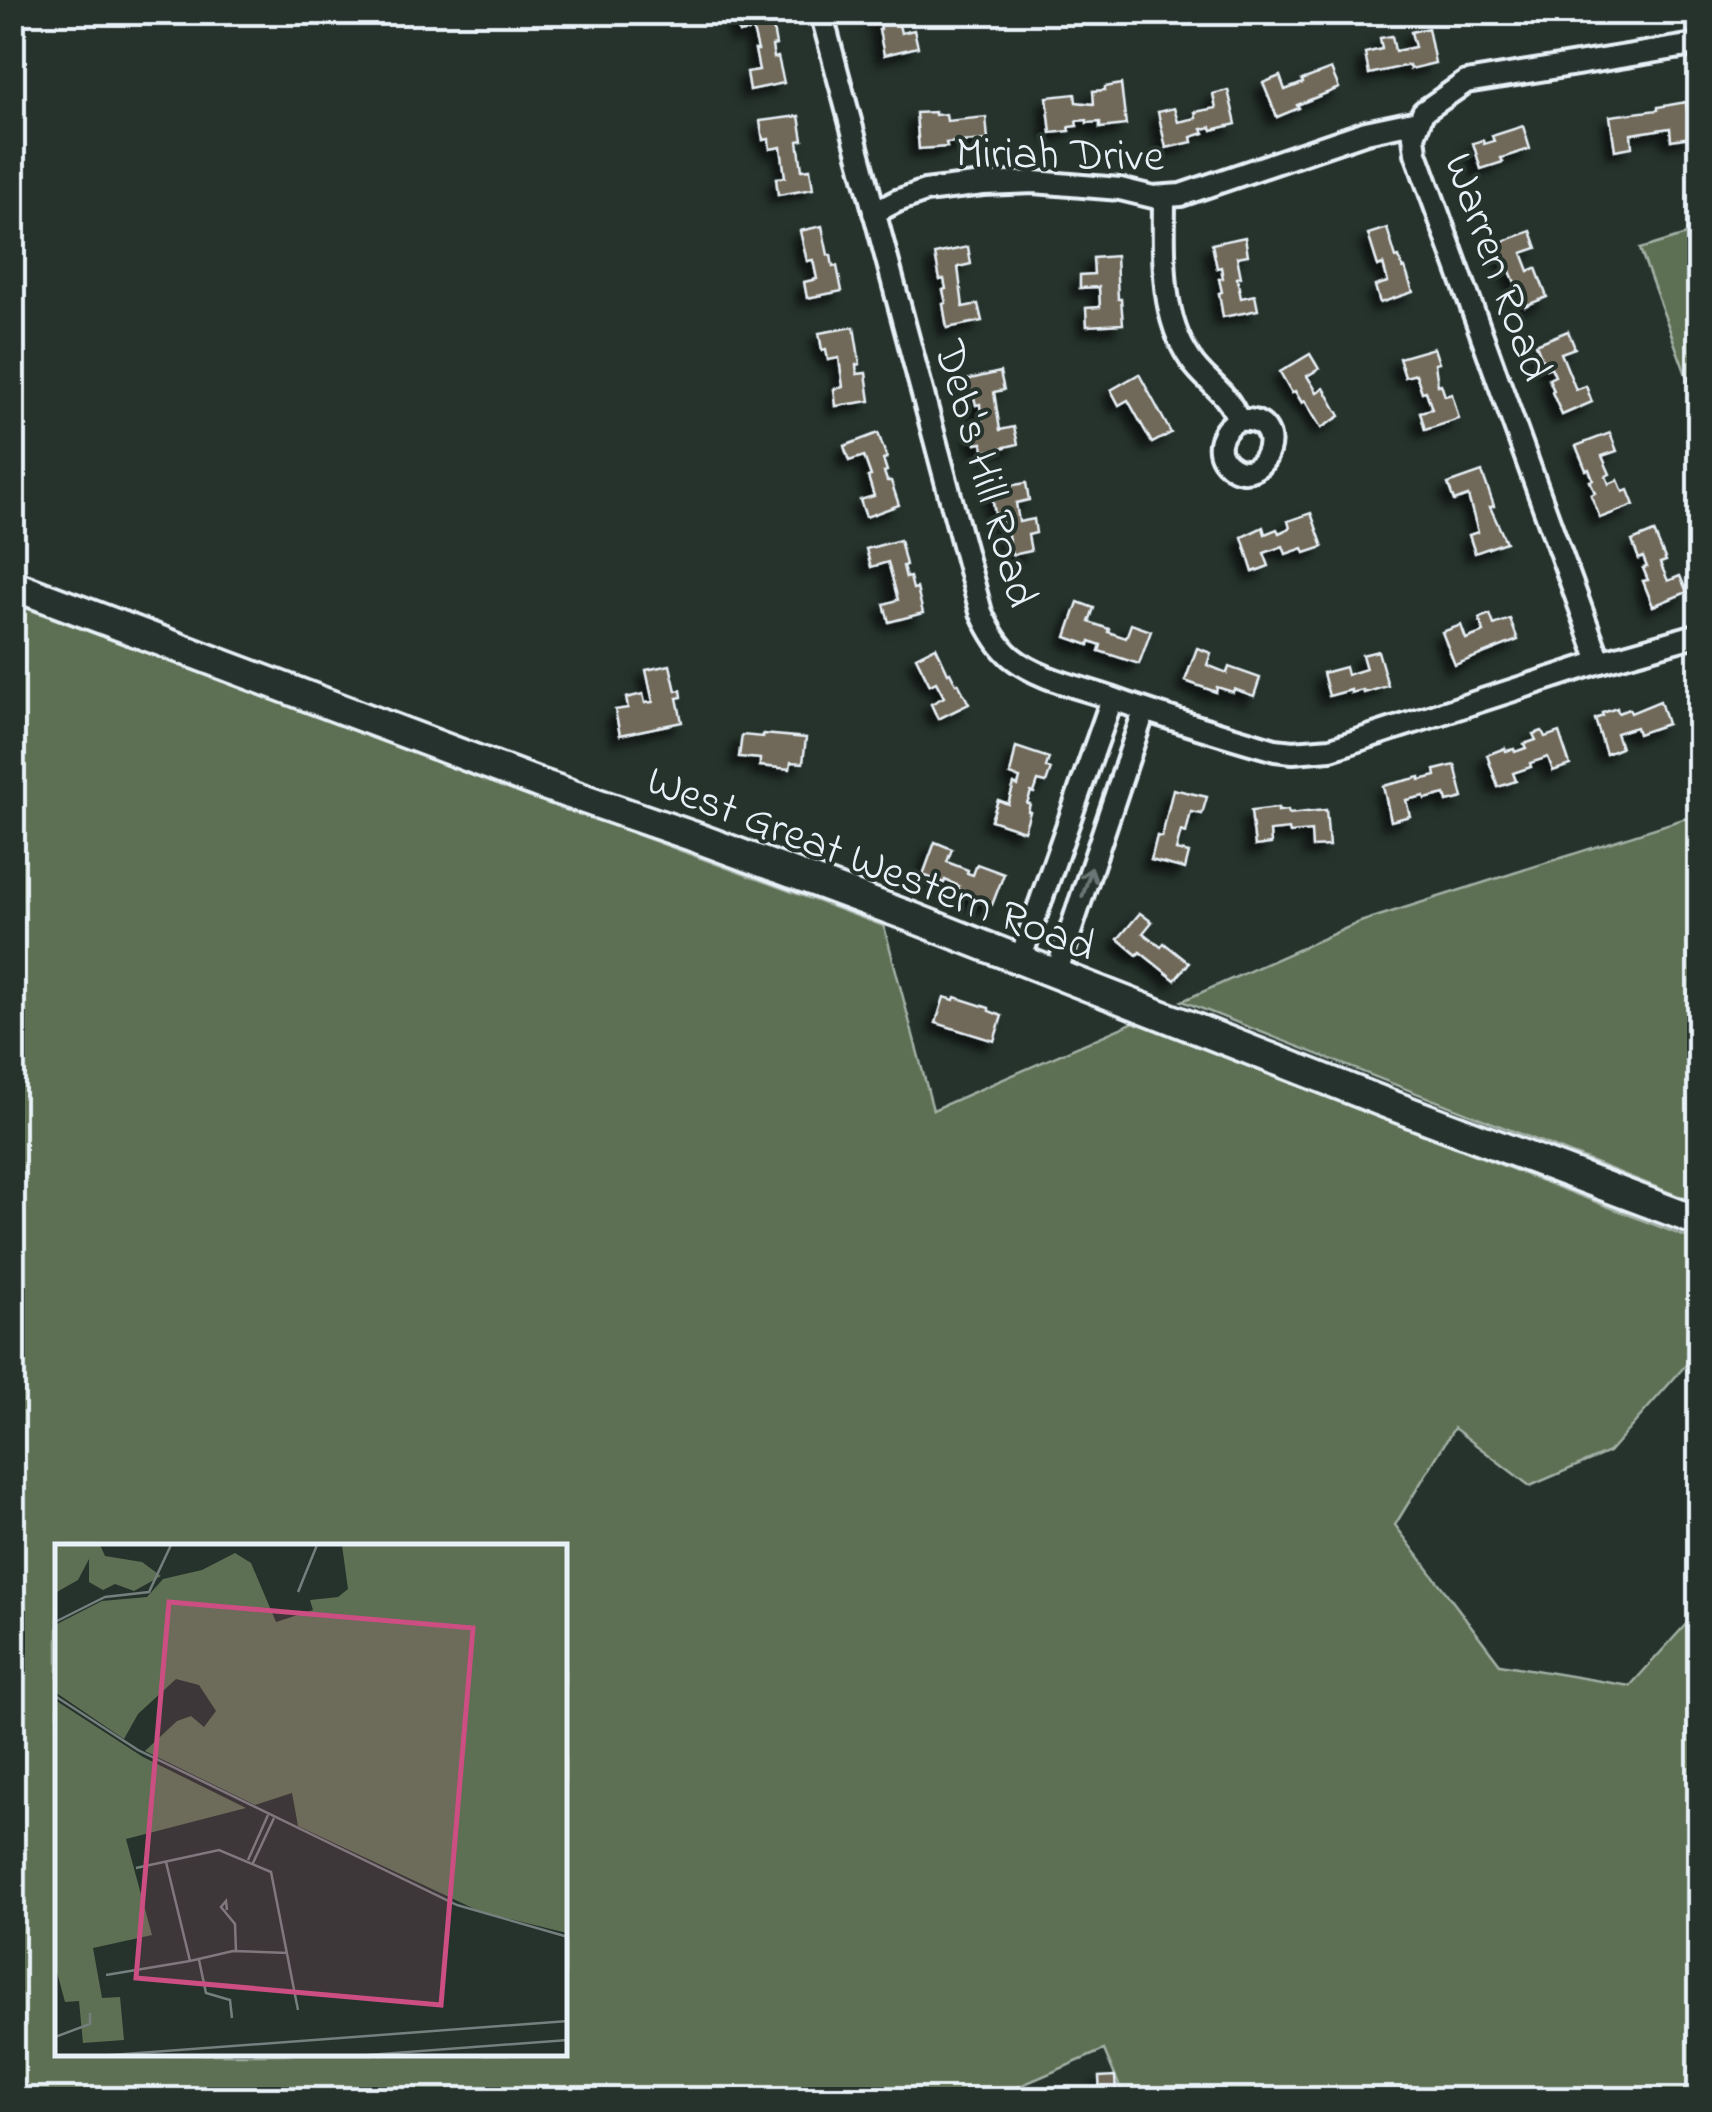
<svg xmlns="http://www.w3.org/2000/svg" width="1712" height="2112" viewBox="0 0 1712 2112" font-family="'Indie Flower',sans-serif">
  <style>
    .green { fill: #5d7053; stroke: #a2b0a6; stroke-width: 2.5; fill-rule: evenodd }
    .building { fill: #706858; stroke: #e8f1f8; stroke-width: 2.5; filter: url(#shadow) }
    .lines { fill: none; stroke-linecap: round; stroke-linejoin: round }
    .minor-casing { stroke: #e8f1f8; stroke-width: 28 }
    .tertiary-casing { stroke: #e8f1f8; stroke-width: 35 }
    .minor { stroke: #26332d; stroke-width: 20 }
    .tertiary { stroke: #26332d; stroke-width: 28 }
    .oneway { stroke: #6a7674 }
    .labels { text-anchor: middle; stroke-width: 8; stroke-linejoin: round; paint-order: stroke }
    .street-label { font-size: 45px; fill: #e8f1f8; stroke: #26332d }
    .inset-road { fill: none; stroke: #747f7e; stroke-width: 2.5 }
    .view { fill: #cc4e82; fill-opacity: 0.15; stroke: #cc4e82; stroke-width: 5 }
    .inset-edge { fill: none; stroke: #e8f1f8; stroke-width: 5 }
  </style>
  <defs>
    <filter id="shadow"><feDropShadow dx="-8" dy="8" stdDeviation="5" flood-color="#0009"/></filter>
  </defs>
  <rect width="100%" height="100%" fill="#26332d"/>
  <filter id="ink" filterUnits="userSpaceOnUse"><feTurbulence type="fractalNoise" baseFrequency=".01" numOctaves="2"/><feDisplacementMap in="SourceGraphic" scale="20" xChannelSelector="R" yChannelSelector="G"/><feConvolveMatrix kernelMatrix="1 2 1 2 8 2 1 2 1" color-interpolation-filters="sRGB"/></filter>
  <g filter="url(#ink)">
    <g class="green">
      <path d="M1699,231H1700L1699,410L1640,249Z"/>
      <path d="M12,603L884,926L933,1110L1134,1022L1699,1242V1350L1609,1452L1530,1486L1454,1428L1395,1525L1500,1664L1630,1686L1699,1610V2099H1125L1104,2050L987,2100L13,2099ZM58,1547H565V2054H58Z"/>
      <path d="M1699,814V1204L1182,1001L1360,922Z"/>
    </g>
    <g class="building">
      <path d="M746,12H770L776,45L772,46L774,58L778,57L784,83L750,90L747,72L759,70L755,50H758L753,30L739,33L735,15Z"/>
      <path d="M873,12H896L901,33L914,30L918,47L884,55L879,30L881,29L879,18L874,19Z"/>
      <path d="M1428,28L1435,63L1410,69L1409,65L1369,74L1365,53L1382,49L1380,38L1392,36L1395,51L1415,47L1411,32Z"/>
      <path d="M1331,69L1339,88L1297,105L1299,108L1277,117L1263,83L1280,76L1285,90L1303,83L1302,80Z"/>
      <path d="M1121,84L1126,125L1100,128V122L1087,123V120L1076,121L1077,126L1069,127L1070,131L1051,133L1047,97L1075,94L1076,102L1094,104L1093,91L1105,90V87Z"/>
      <path d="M1228,90L1236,124L1212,130L1211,127L1202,129L1204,133L1191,137L1192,142L1166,148L1158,112L1174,108L1178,122L1196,118L1195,112L1216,108L1213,94Z"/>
      <path d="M1686,102L1691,137L1671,140L1670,128L1631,134L1632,147L1615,150L1610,116L1658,110V107Z"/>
      <path d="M935,112V115L946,114L947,121L986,117L988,140L946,143L947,147L919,149L916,113Z"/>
      <path d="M799,116L803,140L798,141L802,170L810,169L813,189L778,195L776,178L785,177L781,147L770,149L769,139L763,140L760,121Z"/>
      <path d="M1523,126L1530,149L1501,158L1503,162L1481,169L1473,143L1483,140L1484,144L1494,141L1492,136Z"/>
      <path d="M822,226L828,255H831L833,267L837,266L842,291L807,298L804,282L817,279L813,260L807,261L800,231Z"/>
      <path d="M1387,228L1396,258L1399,257L1403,269L1405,268L1413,292L1380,303L1375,286L1388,282L1383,264L1378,266L1368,234Z"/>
      <path d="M1531,231L1537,248L1522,253L1529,271L1536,268L1547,297L1525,306L1498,243Z"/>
      <path d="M1245,237L1248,255L1237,257L1241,277L1237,278L1241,298L1255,295L1258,310L1223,317L1219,293L1222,292L1219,279L1223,278L1221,267L1217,268L1212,244Z"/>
      <path d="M968,247L971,264L958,267L963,307L978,304L982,321L947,328L943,304L946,303L943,290L946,289L944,279L940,280L935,254Z"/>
      <path d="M1116,256L1118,299H1121L1123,324L1087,326L1086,308L1100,307L1099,287L1080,288V275L1094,274L1093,258Z"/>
      <path d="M854,327L860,364L856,365L857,374L866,373L870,401L836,406L834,389L843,387L839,358L828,360L826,349L822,350L819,333Z"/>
      <path d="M1568,331L1575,348L1561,353L1576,390L1586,386L1592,402L1562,415L1552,392L1554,391L1549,379L1555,376L1551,367L1546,369L1536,344Z"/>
      <path d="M1434,348L1439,363L1435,364L1438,385L1441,384L1445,396L1452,394L1459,419L1425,430L1420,412L1432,409L1426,391L1422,392L1416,374L1405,377L1399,358Z"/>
      <path d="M1310,354L1319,369L1307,376L1317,392L1324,388L1340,416L1321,428L1305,401L1302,403L1295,391L1292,393L1280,372Z"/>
      <path d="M1000,372L1004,390L994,392L1000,430L1014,427L1018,444L984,452L982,443L976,444L973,430L982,428L980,404L976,405L974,397L970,398L966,380Z"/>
      <path d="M1139,374L1171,433L1152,443L1128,400L1119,405L1111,390Z"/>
      <path d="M878,433L887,458L883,459L887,471L884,472L887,481H891L899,505L866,517L860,500L874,496L868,477L871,476L864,456L849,461L844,446Z"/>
      <path d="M1610,433L1617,451L1602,456L1610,474L1606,476L1609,484L1618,480L1623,492L1628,490L1634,505L1600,518L1591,495L1595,493L1590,481L1593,480L1589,469L1586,470L1576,446Z"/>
      <path d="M1482,472L1494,506L1490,507L1506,542L1475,553L1469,535L1478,532L1468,496L1454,501L1448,484Z"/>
      <path d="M1026,483L1029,500L1016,503L1019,522L1034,519L1036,533L1028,535L1031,551L1012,555L1006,525L1002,526L1000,513L995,514L991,489Z"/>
      <path d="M1311,513L1323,547L1305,553L1303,548L1286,554L1283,546L1264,553L1269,566L1253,572L1242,537L1263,527L1265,534L1277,529L1279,533L1290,528L1288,521Z"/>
      <path d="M1654,532L1666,561L1660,563L1668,581L1680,576L1687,592L1653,606L1643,581L1648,580L1643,568L1647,567L1643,557L1639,559L1632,541Z"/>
      <path d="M900,540L906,565L903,566L906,578L910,577L913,589L917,588L923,613L889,622L884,604L898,600L888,562L871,567L866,549Z"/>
      <path d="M1078,602L1094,608L1089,622L1109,629L1108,632L1126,638L1131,624L1151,631L1139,664L1099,651L1101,645L1090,641L1089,645L1066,637Z"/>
      <path d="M1490,614L1494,625L1510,619L1518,640L1455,665L1442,632L1461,625L1466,639L1484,632L1479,618Z"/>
      <path d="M936,647L948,673L950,672L956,684L958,683L969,704L938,719L931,704L944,697L936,682L930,685L916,657Z"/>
      <path d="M1197,648L1211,653L1207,665L1227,673L1229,667L1260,678L1254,696L1234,689L1233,692L1217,687L1216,692L1185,681Z"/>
      <path d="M1378,651L1388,686L1364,693L1363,690L1351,693V690L1329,696L1323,673L1345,667L1347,675L1366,669L1362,655Z"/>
      <path d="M670,665L676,691L681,690L682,697L677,698L682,722L620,735L615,710L628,708L626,698L643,694L645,703L653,702L646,670Z"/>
      <path d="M1660,701L1667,724L1638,734L1636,727L1616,733L1621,748L1606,754L1595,719L1603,716L1602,713L1617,708L1618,713L1629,709L1631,713Z"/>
      <path d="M1542,731L1545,737L1559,732L1570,765L1553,771L1548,757L1530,763L1531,767L1513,773L1516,781L1498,787L1487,755L1505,748L1506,751L1514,749L1515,752L1526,748L1524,744L1536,740L1533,734Z"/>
      <path d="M763,734L806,738L803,763L791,762L790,769L760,766V759L739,757L742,735L763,737Z"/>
      <path d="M1016,747L1049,758L1046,767L1051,769L1046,783L1038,781L1034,793L1031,792L1027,803L1030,804L1028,811L1030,812L1024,831L991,820L998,800L1008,804L1014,784L1018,786L1020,778L1010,775Z"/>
      <path d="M1455,765L1463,798L1447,802L1445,794L1425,799L1424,796L1406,800L1410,816L1391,821L1383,786L1420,777V780L1436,776L1435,770Z"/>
      <path d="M1173,789L1207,797L1202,814L1191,812L1186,833L1181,831L1176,850L1189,853L1185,869L1151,860L1157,836L1162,837Z"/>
      <path d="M1278,808V811L1288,810L1289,814L1326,810L1329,846L1312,847L1311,831L1290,833L1289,829L1270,831L1271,844L1255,846L1251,811Z"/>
      <path d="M935,842L952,849L947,862L968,870L967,873L973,875L977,864L1004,874L992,905L966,896L967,893L958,889L959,886L945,880L944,883L923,875Z"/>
      <path d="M1140,913L1152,922L1143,933L1161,947L1164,943L1189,963L1175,980L1140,952L1137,955L1118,939Z"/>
      <path d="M944,997L954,1000L955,997L989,1008V1011L1002,1016L994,1041L936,1023Z"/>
      <path d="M1115,2076L1116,2094L1100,2095L1099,2077Z"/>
    </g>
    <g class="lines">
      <defs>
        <g id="minor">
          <path d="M821,12L981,612C988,628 997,645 1011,657C1038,679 1079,687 1111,698C1165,718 1220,734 1275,750L1293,752L1331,749L1600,662L1700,634"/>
          <path d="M1164,197C1164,250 1159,313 1190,359C1206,383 1227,390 1238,420C1294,415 1265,493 1229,465C1211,450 1222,429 1238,420"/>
          <path d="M874,213L897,201L925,191L983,184L1034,182L1120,189L1153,197L1181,195L1366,132L1418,121"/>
          <path d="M1600,662L1416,153L1414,136L1423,112L1466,82L1700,44"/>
          <path d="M1020,960L1112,699"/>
          <path d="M1056,974L1144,711"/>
        </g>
        <path id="tertiary" d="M12,585L538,783L692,836L911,917L1391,1105L1700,1222"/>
      </defs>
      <use href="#minor" class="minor-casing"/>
      <use href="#tertiary" class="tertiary-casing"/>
      <use href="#minor" class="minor"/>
      <use href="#tertiary" class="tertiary"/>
    </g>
    <defs><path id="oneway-shaft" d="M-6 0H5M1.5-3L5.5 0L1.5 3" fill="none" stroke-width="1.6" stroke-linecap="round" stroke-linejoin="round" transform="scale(2.5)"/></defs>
    <use class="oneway" href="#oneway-shaft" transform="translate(1087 882) rotate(-72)"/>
  </g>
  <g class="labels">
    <g class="street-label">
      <text transform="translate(1060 152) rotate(1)" y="16">Miriah Drive</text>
      <text transform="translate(1500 266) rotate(70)" y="16">Warren Road</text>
      <text transform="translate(988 473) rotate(74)" y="16">Deb's Hill Road</text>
      <text transform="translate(872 861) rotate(21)" y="16">West Great Western Road</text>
    </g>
  </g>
  <g transform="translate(55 1544)">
    <rect width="512" height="512" fill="#26332d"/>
    <path d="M0,1H45L50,12L87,18L106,32L79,47L60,40L48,46L34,38V15L23,36L0,49ZM287,1H512V389L426,368L243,282L237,249L200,261L90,207L122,177L136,172L149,183L161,167L144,141L121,135L83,170L69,195L0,148V81L47,57L92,53L108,35L147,26L180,9L196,19L221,78L258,66L255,56L283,53L293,45ZM0,156L88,213L191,264L71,295L97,391L38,404L47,454L65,453L69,496L28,499L24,457L10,458L0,421Z" fill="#5d7053"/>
    <path class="inset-road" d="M246,41L243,48L262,1M0,78L50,53L94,48L116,1M0,152L83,206L402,361L513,393M193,316L213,271M198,319L219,274M81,324L164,306L216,328L243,466M172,366L171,357L166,363L180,380L181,407M144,416L151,449L175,456L177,474M135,417L178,407L233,409M51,431L135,417L111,318M0,493L35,480V469M43,512L513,477M300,512L513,496"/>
    <path class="view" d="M114,58L418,84L386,461L81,434Z"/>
    <rect width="512" height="512" class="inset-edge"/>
  </g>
  <rect width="1712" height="2112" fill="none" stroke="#26332d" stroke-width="50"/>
  <rect x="25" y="25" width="1662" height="2062" fill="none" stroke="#e8f1f8" stroke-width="4" filter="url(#ink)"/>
</svg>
